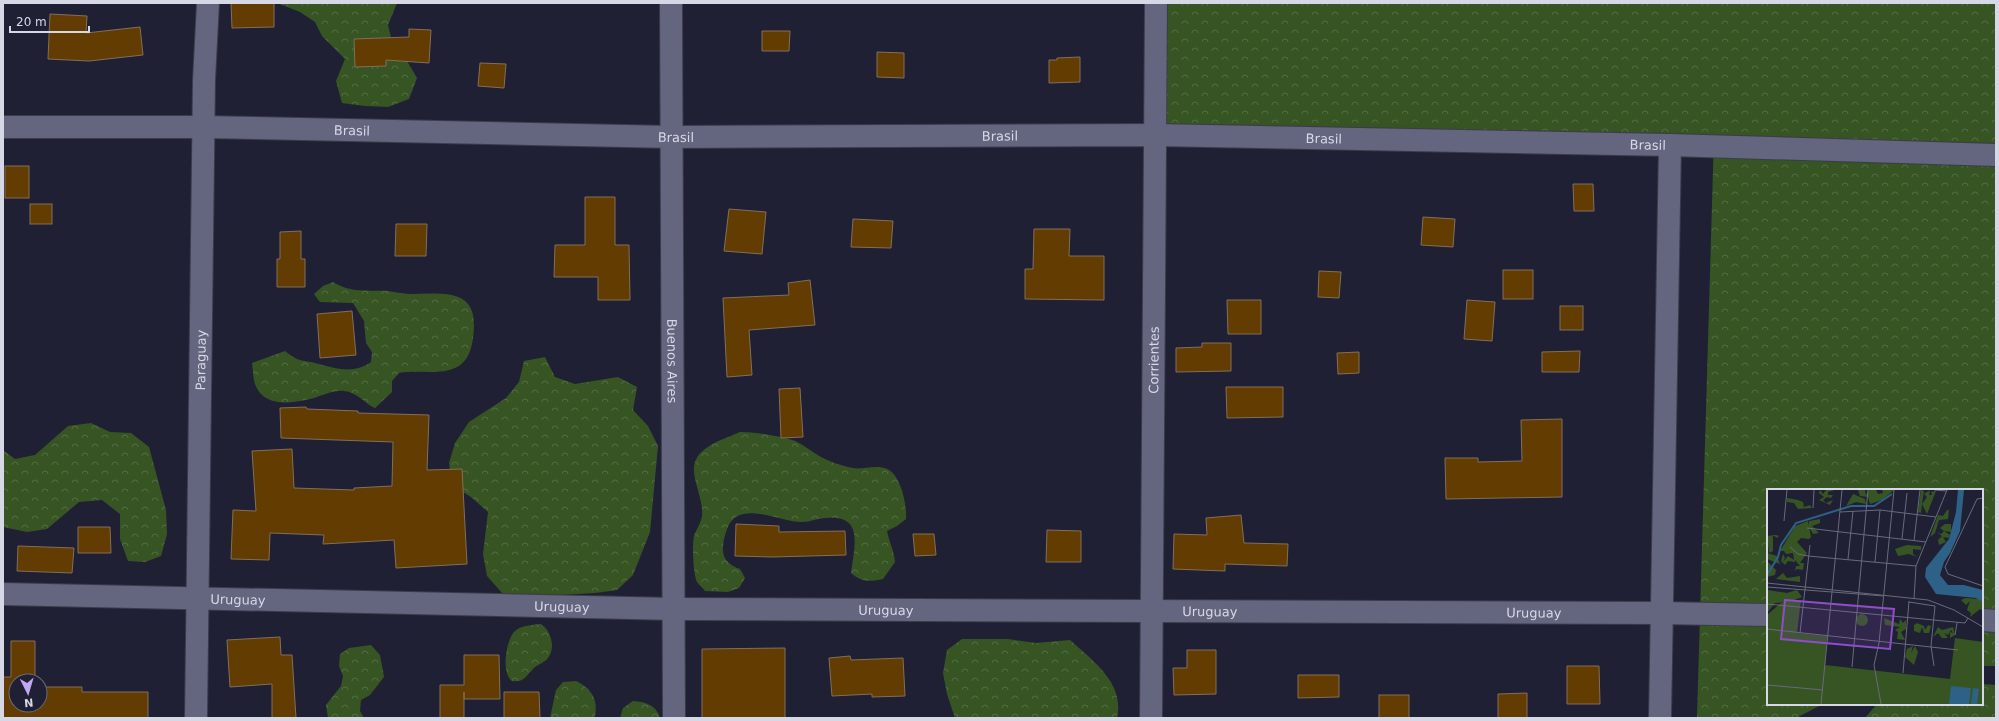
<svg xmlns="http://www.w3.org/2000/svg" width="1999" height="721" viewBox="0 0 1999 721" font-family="'DejaVu Sans',sans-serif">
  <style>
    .forest { fill: url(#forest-crowns) }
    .building { fill: #623c00; stroke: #826f5a }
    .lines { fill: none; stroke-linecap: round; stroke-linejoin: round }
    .minor-casing { stroke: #3b3b4c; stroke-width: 24 }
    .minor { stroke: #64657e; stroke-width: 22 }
    .labels { text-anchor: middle; stroke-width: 3.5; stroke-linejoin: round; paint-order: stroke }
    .street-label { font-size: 13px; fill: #d7d8e6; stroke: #202035 }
    .inset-river { fill: none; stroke: #2d6188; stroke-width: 2 }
    .inset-road { fill: none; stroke: #696a7c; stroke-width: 1 }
    .view { fill: #8d4ec7; fill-opacity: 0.15; stroke: #8d4ec7; stroke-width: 2 }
    .inset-edge { fill: none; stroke: #d7d8e6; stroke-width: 2 }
  </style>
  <defs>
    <pattern id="forest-crowns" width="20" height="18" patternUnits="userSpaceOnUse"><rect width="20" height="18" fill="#365523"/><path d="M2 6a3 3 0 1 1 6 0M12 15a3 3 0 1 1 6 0" fill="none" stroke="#526d43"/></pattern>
  </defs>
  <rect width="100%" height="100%" fill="#202035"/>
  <g class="forest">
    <path d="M277,3H397L388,25L393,46L407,61L417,78L409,99L388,107L365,106L342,103L336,81L345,59L322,36L315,22L300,12Z"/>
    <path d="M1167,3H1996V666H1982V490H1768V704H1823L1796,718H1697L1714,136L1166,125Z"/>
    <path d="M333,282C350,293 368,290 388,291C396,292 404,294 412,294C453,293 482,290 472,344C464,383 427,368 399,373L392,381V392L375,408C364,403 357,392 344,391C334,390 324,395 314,398C295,403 264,409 255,384C253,378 253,370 252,363L285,351C301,364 302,359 319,364C337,369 354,374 371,362L372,352L366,343L364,321L353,303L320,302L314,294L323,286Z"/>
    <path d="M545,357L555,377L575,384L618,377L637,387L633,410L648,426L658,446L650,532L633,575L617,590L595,593L525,597L503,594L487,576L483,554L488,512L471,497L452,485L449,463L455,443L469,422L506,398L519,382L524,361Z"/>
    <path d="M91,423L110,432L131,433L149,447L166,510L167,534L161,556L145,562L128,561L120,539V514L102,500L79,502L47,529L27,532L3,527V450L15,459L35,455L68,426Z"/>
    <path d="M740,432C755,432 780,436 795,441C804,445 812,452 821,457C830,462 843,466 853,468C864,470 876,464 887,469C901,475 907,505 906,519L897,526L887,531C889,542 894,550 895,562L883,579C870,582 861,582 851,573C854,548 865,514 826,518C818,518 810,522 802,522C779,522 738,498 727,529C725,535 723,541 723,547C722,560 730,565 740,569L745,578L739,588L728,592L705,591C703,588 699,585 697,582C693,573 692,545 694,536C696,530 701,523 702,516C704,499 690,477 695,462C701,445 725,439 740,432Z"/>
    <path d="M541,624C551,631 556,647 548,658C545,662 539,664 535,667C527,674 525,683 512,681C501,673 506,641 514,632C520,625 533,625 541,624Z"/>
    <path d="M962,639H1008L1036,643L1070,640C1093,661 1125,683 1117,718H955L947,694L943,673L947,650Z"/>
    <path d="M371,645L380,655L384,677L370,695L361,700L360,711L364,718H328L326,705L341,686L343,676L339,666L340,654L349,648Z"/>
    <path d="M576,681C592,689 598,699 595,717L550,718L556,690L563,682Z"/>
    <path d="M1982,684L1996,685V718H1865L1877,704H1982Z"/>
    <path d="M633,701C646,702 656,705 660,718H620L623,708Z"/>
  </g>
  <g class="building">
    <path d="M231,3H274V27L232,28Z"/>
    <path d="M50,14L87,16L86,33L140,27L143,55L89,61L48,59Z"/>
    <path d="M409,29L431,30L429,63L386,60V66L355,67L354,39L409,37Z"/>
    <path d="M762,31H790L789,51H762Z"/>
    <path d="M877,52L904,53V78L877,77Z"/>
    <path d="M1080,57V82L1049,83V60H1057V58Z"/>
    <path d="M480,63L506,64L504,88L478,86Z"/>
    <rect x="5" y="166" width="24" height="32"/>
    <path d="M1573,184H1593L1594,211H1574Z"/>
    <path d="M585,197H615V245H629L630,300H598V277H554L555,245H585Z"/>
    <rect x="30" y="204" width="22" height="20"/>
    <path d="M729,209L766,212L762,254L724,251Z"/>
    <path d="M1423,217L1455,219L1453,247L1421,245Z"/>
    <path d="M853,219L893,221L891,248L851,247Z"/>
    <path d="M396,224H427L426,256H395Z"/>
    <path d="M1034,229H1070L1069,256H1104V300L1025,299V269H1033Z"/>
    <path d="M301,231V259H305V287H277V259H280V232Z"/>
    <rect x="1503" y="270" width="30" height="29"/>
    <path d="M1319,271L1341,272L1339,298L1318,297Z"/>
    <path d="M810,280L815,325L749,330L752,375L727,377L723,298L789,295L788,283Z"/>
    <path d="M1227,300H1261V334H1228Z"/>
    <path d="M1467,300L1495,302L1492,341L1464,339Z"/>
    <rect x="1560" y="306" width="23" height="24"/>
    <path d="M352,311L356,355L320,358L317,314Z"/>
    <path d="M1202,343H1231V371L1176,372V348L1202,347Z"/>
    <path d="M1580,351L1579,372H1542V352Z"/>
    <path d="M1359,352V373L1338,374L1337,353Z"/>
    <path d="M1226,387H1283V417L1227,418Z"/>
    <path d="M800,388L803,437L781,438L779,389Z"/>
    <path d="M306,407L307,409L358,411V413L429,415L427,470L462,469L467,564L396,568L394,540L323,544L324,535L270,533L269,560L231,559L233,510L256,511L252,451L292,449L294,488L354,490V488L392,486L393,442L281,438L280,408Z"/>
    <path d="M1562,419V497L1446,499L1445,458H1478V462L1522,461L1521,420Z"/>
    <path d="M1241,515L1244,543L1288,544L1287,566L1225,564V571L1173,569L1174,534L1207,535L1206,518Z"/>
    <path d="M736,524L779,526V532L845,531L846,555L772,557L735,556Z"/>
    <path d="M78,527H110L111,553H78Z"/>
    <path d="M1047,530L1081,531V562H1046Z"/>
    <path d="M913,534H934L936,555L915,556Z"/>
    <path d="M18,546L74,548L72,573L17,571Z"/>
    <path d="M280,637L281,655H292L296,718H272V684L230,687L227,640Z"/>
    <path d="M11,641H35V681H16V705H40V687H82V692H148V718H3V677H11Z"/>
    <path d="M785,648V718H702V649Z"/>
    <path d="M1187,650H1216V694L1174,695L1173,668H1187Z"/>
    <path d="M464,655H499L500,699H464V692V718H440V685H464Z"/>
    <path d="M850,656L851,660L903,658L905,696L872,697V694L832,696L829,658Z"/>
    <path d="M1567,666H1599L1600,704H1567Z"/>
    <path d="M1298,675H1339V697L1298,698Z"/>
    <path d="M504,692H539L540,718H504Z"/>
    <path d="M1527,693V718H1498V694Z"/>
    <rect x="1379" y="695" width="30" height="23"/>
  </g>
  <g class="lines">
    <defs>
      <g id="minor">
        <path id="s1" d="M671,3L674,718"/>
        <path id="s2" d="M3,127H204L671,137L1155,135L1670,145L1996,155"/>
        <path id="s3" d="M3,594L674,609L1661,613L1768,615"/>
        <path d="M1982,620L1996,621"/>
        <path id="s4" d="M196,718L204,80L208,3"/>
        <path id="s5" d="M1151,718L1156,3"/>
        <path d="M1660,718L1670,145"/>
      </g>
    </defs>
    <use href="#minor" class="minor-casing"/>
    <use href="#minor" class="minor"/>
  </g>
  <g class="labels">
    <g class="street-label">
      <text dy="5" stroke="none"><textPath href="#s2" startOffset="349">Brasil</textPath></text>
      <text dy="5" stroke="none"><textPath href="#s2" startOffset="997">Brasil</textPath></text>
      <text dy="5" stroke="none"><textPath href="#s2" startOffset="673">Brasil</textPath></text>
      <text dy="5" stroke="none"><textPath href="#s2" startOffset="1321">Brasil</textPath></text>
      <text dy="5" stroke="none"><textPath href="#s2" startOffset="1645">Brasil</textPath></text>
      <text dy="5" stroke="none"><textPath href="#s4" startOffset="358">Paraguay</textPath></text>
      <text dy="5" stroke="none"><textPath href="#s5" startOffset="358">Corrientes</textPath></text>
      <text dy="5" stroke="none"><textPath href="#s1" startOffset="358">Buenos Aires</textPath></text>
      <text dy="5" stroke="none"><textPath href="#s3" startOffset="235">Uruguay</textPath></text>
      <text dy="5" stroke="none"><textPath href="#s3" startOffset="559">Uruguay</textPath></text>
      <text dy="5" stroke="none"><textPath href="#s3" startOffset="883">Uruguay</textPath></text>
      <text dy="5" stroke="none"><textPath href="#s3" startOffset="1207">Uruguay</textPath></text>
      <text dy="5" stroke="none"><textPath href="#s3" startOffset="1531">Uruguay</textPath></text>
    </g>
  </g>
  <g transform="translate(1767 489)">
    <rect width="216" height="216" fill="#202035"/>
    <path d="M53,1L56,5L59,1H68L61,3V6H66L64,9L60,8L56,11L59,14L66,11L63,16L52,11L57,8L52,4ZM91,1H98L99,6L102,1H109L111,5L116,4L115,1H127L115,11L103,15L101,8L93,7ZM154,1L157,2L155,15L160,8L157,5L163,1L162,6H165L164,3L169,2L160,25L155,15L154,24L151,23ZM86,5L98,10L99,15L89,13L79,17ZM20,9L31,11L36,13L37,18L43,16L45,19L31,20L27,14L20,13ZM180,21H182L181,30L172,31L168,44L163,48L171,26L176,27ZM53,30V34L45,37L52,44L46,45L42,38V32ZM41,32L44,48L42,50L34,49L30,53L40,64L33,74H37L36,81L30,80L28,82L29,77H33L28,71V73L21,72L18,76L14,72L16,65L18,69L16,73L21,67L27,71L26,64L19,65L17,62H13L28,37ZM178,35H184V43L177,42L183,46L182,49L176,48L179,53L172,56L171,51L175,47L170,43L174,45L177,42L173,39ZM6,46V62L2,64L0,47L9,46L12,47L10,49ZM140,56L154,57V61L146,60V65L150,68L142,65L131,67L128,60ZM0,64L10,67L13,75L0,70ZM0,72L9,81L8,86L0,88ZM16,84L20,89L33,87V93L9,90ZM1,101L20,104L30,101L35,108L22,113L8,114L0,124ZM198,109L212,110L216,113L215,121L213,120L203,128L204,124L200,121L203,112L199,116L194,111ZM34,111L30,144L60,147L58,176L183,190L188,149L216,153V215H0V126L14,114ZM89 131a6 6 0 1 1 12 0a6 6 0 1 1-12 0ZM117,129L132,135L133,130L136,134L139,131V140L134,143L138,151L130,150L131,143L128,141L133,138L118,136ZM150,134L157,137L158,141L161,136L164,137L162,144H157L155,138L153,144L147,142V136ZM171,138L175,141L186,138L188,146L183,149V143L186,144L184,141L181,146L177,144L181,149H175L171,144L166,148ZM146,157L144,164L148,157L151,163L147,176L138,168L140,160Z" fill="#365523"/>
    <path d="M191,1H197L193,42L183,64L177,73L173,86L181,96H197L216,101V113L209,109L169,105L158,88L159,79L182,50L189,23ZM184,197L204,199L202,215H182ZM206,199L212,200L210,215H204Z" fill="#2d6188"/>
    <path class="inset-river" d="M0,86L11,68L14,56L29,34L84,17H107L125,5"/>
    <path class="inset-road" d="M167,1L180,2M216,9L210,10L178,78L181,85L216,97M46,19L47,1M73,23L113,21L169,28M17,32L20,1M40,39L159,53M135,50L140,4M147,52L153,1M23,58L31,65L41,67L149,77M81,70L86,22M108,73L113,21M0,94L161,111L187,121L216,138M0,98L117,107M147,110L149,77L180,1M142,113L168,117L164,157L167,177M0,115L198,134L201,129M0,140L191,161M33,144L43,56M188,146L190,134M85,178L101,1M136,184L142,112M0,196L56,201M54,215L75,1M114,215L107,176L112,154L127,1"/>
    <path class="view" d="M18,111L127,120L123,160L14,150Z"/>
    <rect width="216" height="216" class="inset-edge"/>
  </g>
  <rect width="1999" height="721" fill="none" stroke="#d7d8e6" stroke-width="8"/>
  <g transform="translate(28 693) rotate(175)"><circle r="19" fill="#202035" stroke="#696a7c"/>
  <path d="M0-3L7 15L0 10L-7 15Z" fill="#c2a8f3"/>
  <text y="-6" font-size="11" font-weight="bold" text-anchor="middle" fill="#d7d8e6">N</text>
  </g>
  <path d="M10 26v6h79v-6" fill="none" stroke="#d7d8e6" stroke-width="2"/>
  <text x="16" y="26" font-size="12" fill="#d7d8e6" stroke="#202035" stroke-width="3" paint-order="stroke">20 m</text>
</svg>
